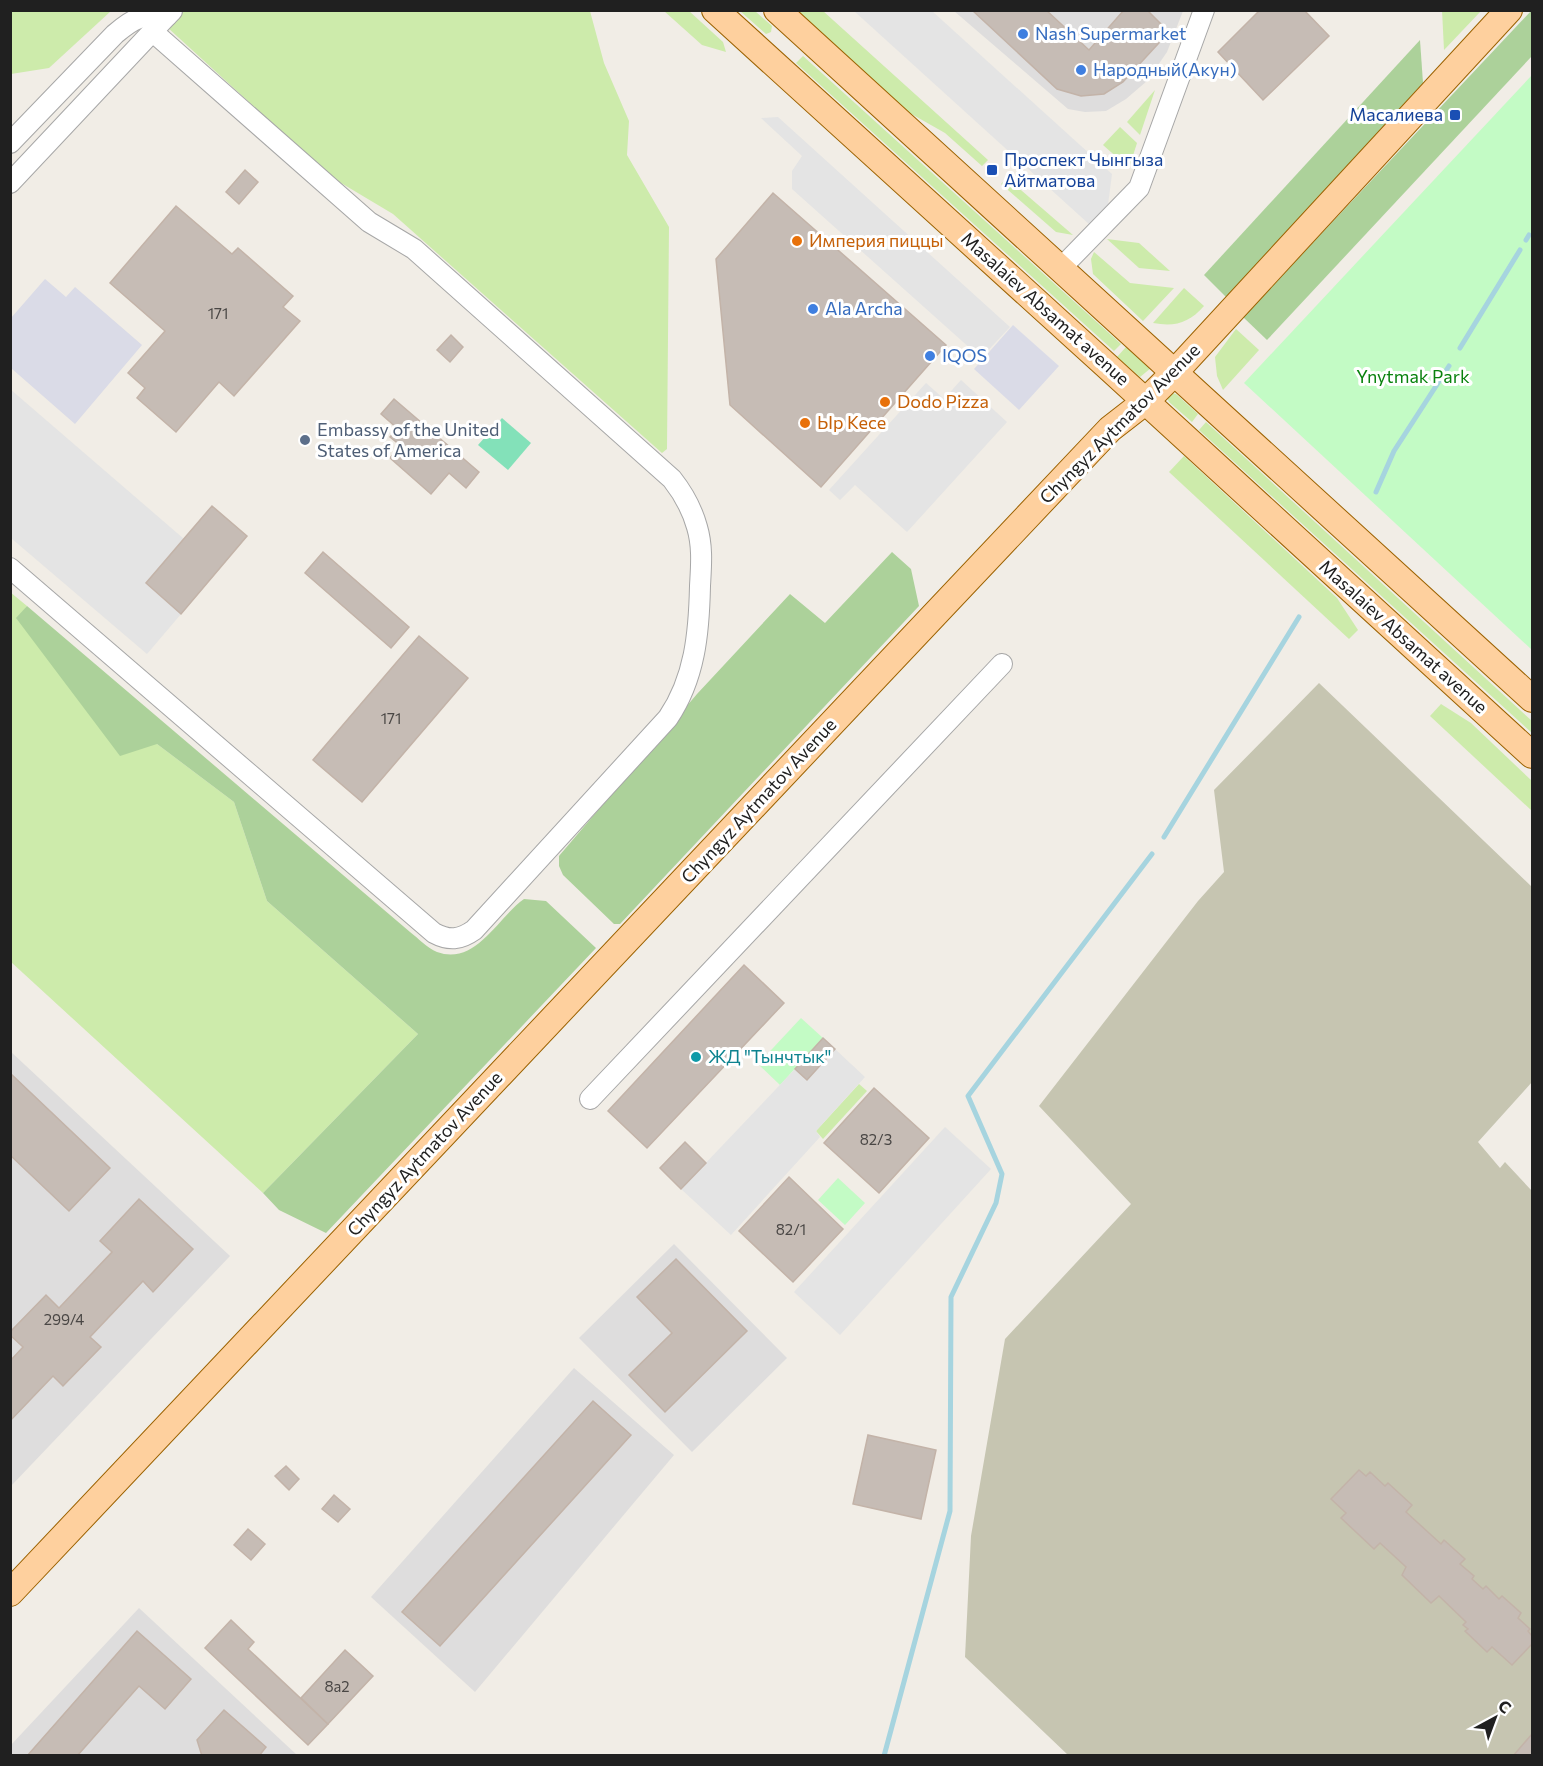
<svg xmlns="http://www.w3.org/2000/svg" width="1543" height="1766" viewBox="0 0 1543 1766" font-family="Commissioner,sans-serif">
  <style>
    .residential { fill: #dedddd }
    .construction { fill: #c6c5b1 }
    .grass { fill: #cdebab }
    .forest { fill: #acd19a }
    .park { fill: #c3fbc5 }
    .pitch { fill: #83e1b9 }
    .parking { fill: #e4e4e4 }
    .plaza { fill: #dadbe7 }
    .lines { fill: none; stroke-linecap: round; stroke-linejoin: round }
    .stream { stroke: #a6d4df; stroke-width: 5 }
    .building { fill: #c6bcb5; stroke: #c3b3a8; stroke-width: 1.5 }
    .minor-casing { stroke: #a7a7a7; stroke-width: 22 }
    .major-casing { stroke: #9c6200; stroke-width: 28 }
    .minor { stroke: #fff; stroke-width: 20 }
    .major { stroke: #fed09e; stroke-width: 26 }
    .shop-dot { fill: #3f7fe0; stroke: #fff; stroke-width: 2 }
    .transit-dot { fill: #1a4fb4; stroke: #fff; stroke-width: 2 }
    .food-dot { fill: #e8710a; stroke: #fff; stroke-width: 2 }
    .service-dot { fill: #5c6f8a; stroke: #fff; stroke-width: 2 }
    .culture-dot { fill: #0f9aa8; stroke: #fff; stroke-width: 2 }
    .labels { text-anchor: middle; stroke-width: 6; stroke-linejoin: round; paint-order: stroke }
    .number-label { font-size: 15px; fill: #4a4745 }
    .shop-label { font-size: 18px; fill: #366cbe; stroke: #fff; text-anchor: start }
    .transit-label { font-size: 18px; fill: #164399; stroke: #fff; text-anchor: end }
    .food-label { font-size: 18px; fill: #c56008; stroke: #fff; text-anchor: start }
    .street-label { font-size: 18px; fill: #202020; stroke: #fff }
    .park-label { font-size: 18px; fill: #09820e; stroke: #fff }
    .service-label { font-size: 18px; fill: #4e5e75; stroke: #fff; text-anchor: start }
    .culture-label { font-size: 18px; fill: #0d838f; stroke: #fff; text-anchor: start }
  </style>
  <rect width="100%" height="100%" fill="#f1ede6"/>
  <g class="residential">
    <path d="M954,11H1183L1167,52L1147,81L1126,99L1106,111L1085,112L1068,109Z"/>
    <path d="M10,1051L230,1256L11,1486H10Z"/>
    <path d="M674,1244L787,1358L692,1452L579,1338Z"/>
    <path d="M574,1368L674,1455L475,1692L371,1597Z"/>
    <path d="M139,1608L297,1755L11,1756L10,1746Z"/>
  </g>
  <path class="construction" d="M1319,683L1532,887V1082L1478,1142L1500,1168L1505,1162L1532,1191V1755H1068L965,1657L971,1536L1005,1339L1131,1204L1039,1106L1198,901L1224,872L1214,790Z"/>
  <g class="grass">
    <path d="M183,10L590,11L604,63L629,121L627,155L669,227L667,449L662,453L393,214L331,177L167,27Z"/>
    <path d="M1442,10H1481V11L1444,50Z"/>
    <path d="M10,11L11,10L111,11L49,68L11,74Z"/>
    <path d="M664,11H689L723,42L726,52L702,45Z"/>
    <path d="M740,11H755L772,26L771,32L766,34Z"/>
    <path d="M797,11H823L988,160L982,166L945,133L908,112Z"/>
    <path d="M803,56L1121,344L1114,351L796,63Z"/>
    <path d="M1155,90L1140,135L1127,122Z"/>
    <path d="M1120,127L1137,143L1129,168L1103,145Z"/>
    <path d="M1007,178L1073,235L1056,232L1001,184Z"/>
    <path d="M1107,239L1139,243L1170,271L1139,268Z"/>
    <path d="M1094,252L1130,283L1174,288L1143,321L1093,274L1091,259Z"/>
    <path d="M1184,288L1204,306C1189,323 1175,327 1153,323Z"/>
    <path d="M1236,329L1259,350L1223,390L1217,376L1215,357Z"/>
    <path d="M1126,347L1151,368L1140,377L1117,357Z"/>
    <path d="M1171,393L1176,394L1198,414L1192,422L1169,402L1167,398Z"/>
    <path d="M1206,422L1532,721V733L1199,430Z"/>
    <path d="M1184,456L1337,598L1358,630L1349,639L1169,472Z"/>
    <path d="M10,592L27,606L17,619L157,744L234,802L267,901L418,1034L263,1193L11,962Z"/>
    <path d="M1441,704L1471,723L1532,781V811L1430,716Z"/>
    <path d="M859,1084L867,1091L823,1139L816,1131Z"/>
  </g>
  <g class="forest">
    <path d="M1531,11H1532V56L1267,340L1243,317Z"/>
    <path d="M1420,40L1423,83L1227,298L1204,275Z"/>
    <path d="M892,552L911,569L919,606L620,924H614L563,875L559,866V856L697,694L790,594L825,623Z"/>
    <path d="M27,606L410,932C418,938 427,948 437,952C476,966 498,917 524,899L546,901L596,948L326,1233L279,1210L263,1193L418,1034L267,901L234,802L157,744L120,756L16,618Z"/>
  </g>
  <g class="park">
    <path d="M1532,75V650L1244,383Z"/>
    <path d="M801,1018L823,1038L780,1085L758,1064Z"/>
    <path d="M838,1178L865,1203L845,1225L818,1200Z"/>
  </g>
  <path class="pitch" d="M502,418L531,443L508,470L478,445Z"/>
  <g class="parking">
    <path d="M854,11H932L1112,174L1108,205L1090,225Z"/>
    <path d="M778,117L1010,327L981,358L792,189V171L802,156L761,118Z"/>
    <path d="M961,380L1007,422L907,532L855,485L840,500L829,490L926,383L944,399Z"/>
    <path d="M10,389L184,539L146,583L181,614L147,654L11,538Z"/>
    <path d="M835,1049L865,1077L816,1131L820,1137L731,1235L681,1189L795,1069L808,1079Z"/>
    <path d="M945,1127L991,1169L840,1335L794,1292Z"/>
  </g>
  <g class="plaza">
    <path d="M45,279L66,297L75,287L142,345L75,424L11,368V318Z"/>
    <path d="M1013,325L1059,366L1019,410L974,369Z"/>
  </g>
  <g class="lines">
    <g class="stream">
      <path d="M1526,240L1529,235"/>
      <path d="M1460,348L1520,250"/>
      <path d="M1376,492L1394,451L1449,366"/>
      <path d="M1164,837L1299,617"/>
      <path d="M884,1756L950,1511L951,1297L996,1203L1002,1174L968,1096L1152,854"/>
    </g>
  </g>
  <g class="building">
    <path d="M972,10H1046L1089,50L1124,10H1147L1169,32L1123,82L1104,94L1081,96L1057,89Z"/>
    <path d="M1260,10H1304L1329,36L1263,100L1218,52Z"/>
    <path d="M245,170L258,182L239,204L226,192Z"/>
    <path d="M773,193L946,345L821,487L730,405L716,259Z"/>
    <path d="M176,206L232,254L238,248L293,296L283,307L300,321L234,396L219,382L176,432L137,398L145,388L128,373L165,331L110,283Z"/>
    <path d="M451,335L463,347L450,362L437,350Z"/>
    <path d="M394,399L479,472L466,488L449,473L431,494L390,458L401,446L390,437L398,429L381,414Z"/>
    <path d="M212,506L247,536L181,614L146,583Z"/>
    <path d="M323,552L409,627L391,648L305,573Z"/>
    <path d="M419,636L468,678L362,802L313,760Z"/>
    <path d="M744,965L784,1003L647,1148L608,1111Z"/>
    <path d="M823,1038L835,1049L807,1080L795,1069Z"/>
    <path d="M10,1073L110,1168L69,1211L10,1155Z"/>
    <path d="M874,1088L929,1138L879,1193L824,1143Z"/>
    <path d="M685,1142L706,1163L681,1189L660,1168Z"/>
    <path d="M789,1177L843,1229L793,1282L739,1231Z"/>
    <path d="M139,1199L193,1249L153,1292L143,1281L90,1337L101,1347L63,1386L53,1376L10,1421V1361L23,1347L10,1335V1332L46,1295L59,1308L112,1252L100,1241Z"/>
    <path d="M676,1259L747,1331L665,1412L629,1375L672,1333L637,1297Z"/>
    <path d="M593,1401L631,1435L440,1646L402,1612Z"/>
    <path d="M868,1435L936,1450L921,1519L853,1504Z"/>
    <path d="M286,1466L299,1479L289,1490L275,1476Z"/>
    <path d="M1359,1470L1366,1476L1370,1472L1385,1486L1388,1483L1412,1505L1406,1512L1441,1544L1444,1540L1465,1559L1460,1564L1474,1576L1472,1579L1483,1589L1486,1586L1499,1599L1502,1596L1521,1613L1518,1618L1530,1629L1528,1631L1532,1636V1644L1512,1665L1492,1647L1487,1652L1465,1631L1468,1629L1463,1625L1466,1622L1439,1596L1431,1603L1402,1575L1406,1567L1380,1543L1374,1549L1341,1518L1346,1513L1331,1499Z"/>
    <path d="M334,1495L350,1509L338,1522L322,1509Z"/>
    <path d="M248,1529L265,1544L251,1560L234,1545Z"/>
    <path d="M231,1620L254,1642L248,1649L328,1724L308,1745L205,1648Z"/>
    <path d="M137,1631L191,1679L165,1709L139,1686L77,1756H27Z"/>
    <path d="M345,1650L373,1676L328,1724L301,1698Z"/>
    <path d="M224,1710L266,1747L259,1756H202L197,1740Z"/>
    <path d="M1532,1734V1756H1513Z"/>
  </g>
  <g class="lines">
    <defs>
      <g id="minor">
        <path d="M10,143L115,34C135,17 141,15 167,16L172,11"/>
        <path d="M10,183L167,16"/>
        <path d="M1061,268L1139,188L1204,10"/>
        <path d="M10,568L434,933C449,941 460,940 474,930L668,718C695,678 699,633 700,586C701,567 703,547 697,527C692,509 683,493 672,479L414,249L369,222L152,31"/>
        <path d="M590,1099L1002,664"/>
      </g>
      <g id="major">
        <path d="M715,10L1108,367L1532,755"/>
        <path d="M777,10L1532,699"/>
        <path d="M10,1593L1110,429L1146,401L1174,373L1509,10"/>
      </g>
    </defs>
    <use href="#minor" class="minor-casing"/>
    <use href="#major" class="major-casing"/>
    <use href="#minor" class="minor"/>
    <use href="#major" class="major"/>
  </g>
  <g class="shop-dot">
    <circle cx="1023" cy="34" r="6"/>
    <circle cx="1081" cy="70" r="6"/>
    <circle cx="813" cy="309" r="6"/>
    <circle cx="930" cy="356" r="6"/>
  </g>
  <g class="transit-dot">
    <rect x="1449" y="109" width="12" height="12" rx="3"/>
    <rect x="986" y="164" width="12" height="12" rx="3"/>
  </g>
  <g class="food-dot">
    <circle cx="797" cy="241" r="6"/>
    <circle cx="885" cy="402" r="6"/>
    <circle cx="805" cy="423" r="6"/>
  </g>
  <circle class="service-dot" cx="305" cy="440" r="6"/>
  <circle class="culture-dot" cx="696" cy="1057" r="6"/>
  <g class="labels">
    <g class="number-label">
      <text x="218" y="319">171</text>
      <text x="391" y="724">171</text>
      <text x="876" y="1145">82/3</text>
      <text x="791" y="1235">82/1</text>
      <text x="64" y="1325">299/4</text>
      <text x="337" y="1692">8а2</text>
    </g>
    <g class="shop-label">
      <text x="1035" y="40">Nash Supermarket</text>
      <text x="1093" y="76">Народный(Акун)</text>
      <text x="825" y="315">Ala Archa</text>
      <text x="942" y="362">IQOS</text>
    </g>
    <g class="transit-label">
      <text x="1443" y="121">Масалиева</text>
      <text x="1004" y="166" text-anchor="start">Проспект Чынгыза<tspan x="1004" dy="21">Айтматова</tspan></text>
    </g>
    <g class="food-label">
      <text x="809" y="247">Империя пиццы</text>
      <text x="897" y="408">Dodo Pizza</text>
      <text x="817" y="429">Ыр Кесе</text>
    </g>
    <g class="street-label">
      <text transform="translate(1045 309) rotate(42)" y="6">Masalaiev Absamat avenue</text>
      <text transform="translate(1120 424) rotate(-45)" y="6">Chyngyz Aytmatov Avenue</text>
      <text transform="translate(1403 637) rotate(42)" y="6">Masalaiev Absamat avenue</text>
      <text transform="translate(759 801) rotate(-47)" y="6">Chyngyz Aytmatov Avenue</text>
      <text transform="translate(425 1154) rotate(-47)" y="6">Chyngyz Aytmatov Avenue</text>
    </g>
    <g class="park-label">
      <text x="1413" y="383">Ynytmak Park</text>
    </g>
    <g class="service-label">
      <text x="317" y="436">Embassy of the United<tspan x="317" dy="21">States of America</tspan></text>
    </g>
    <g class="culture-label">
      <text x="708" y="1063">ЖД "Тынчтык"</text>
    </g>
  </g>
  <rect width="1543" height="1766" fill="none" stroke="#202020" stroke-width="24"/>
  <g transform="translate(1495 1718) rotate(41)" stroke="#ffffff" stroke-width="4.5" paint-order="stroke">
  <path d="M0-4.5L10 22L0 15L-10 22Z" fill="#202020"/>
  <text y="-9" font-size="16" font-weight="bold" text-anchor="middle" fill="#202020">С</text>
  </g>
</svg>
